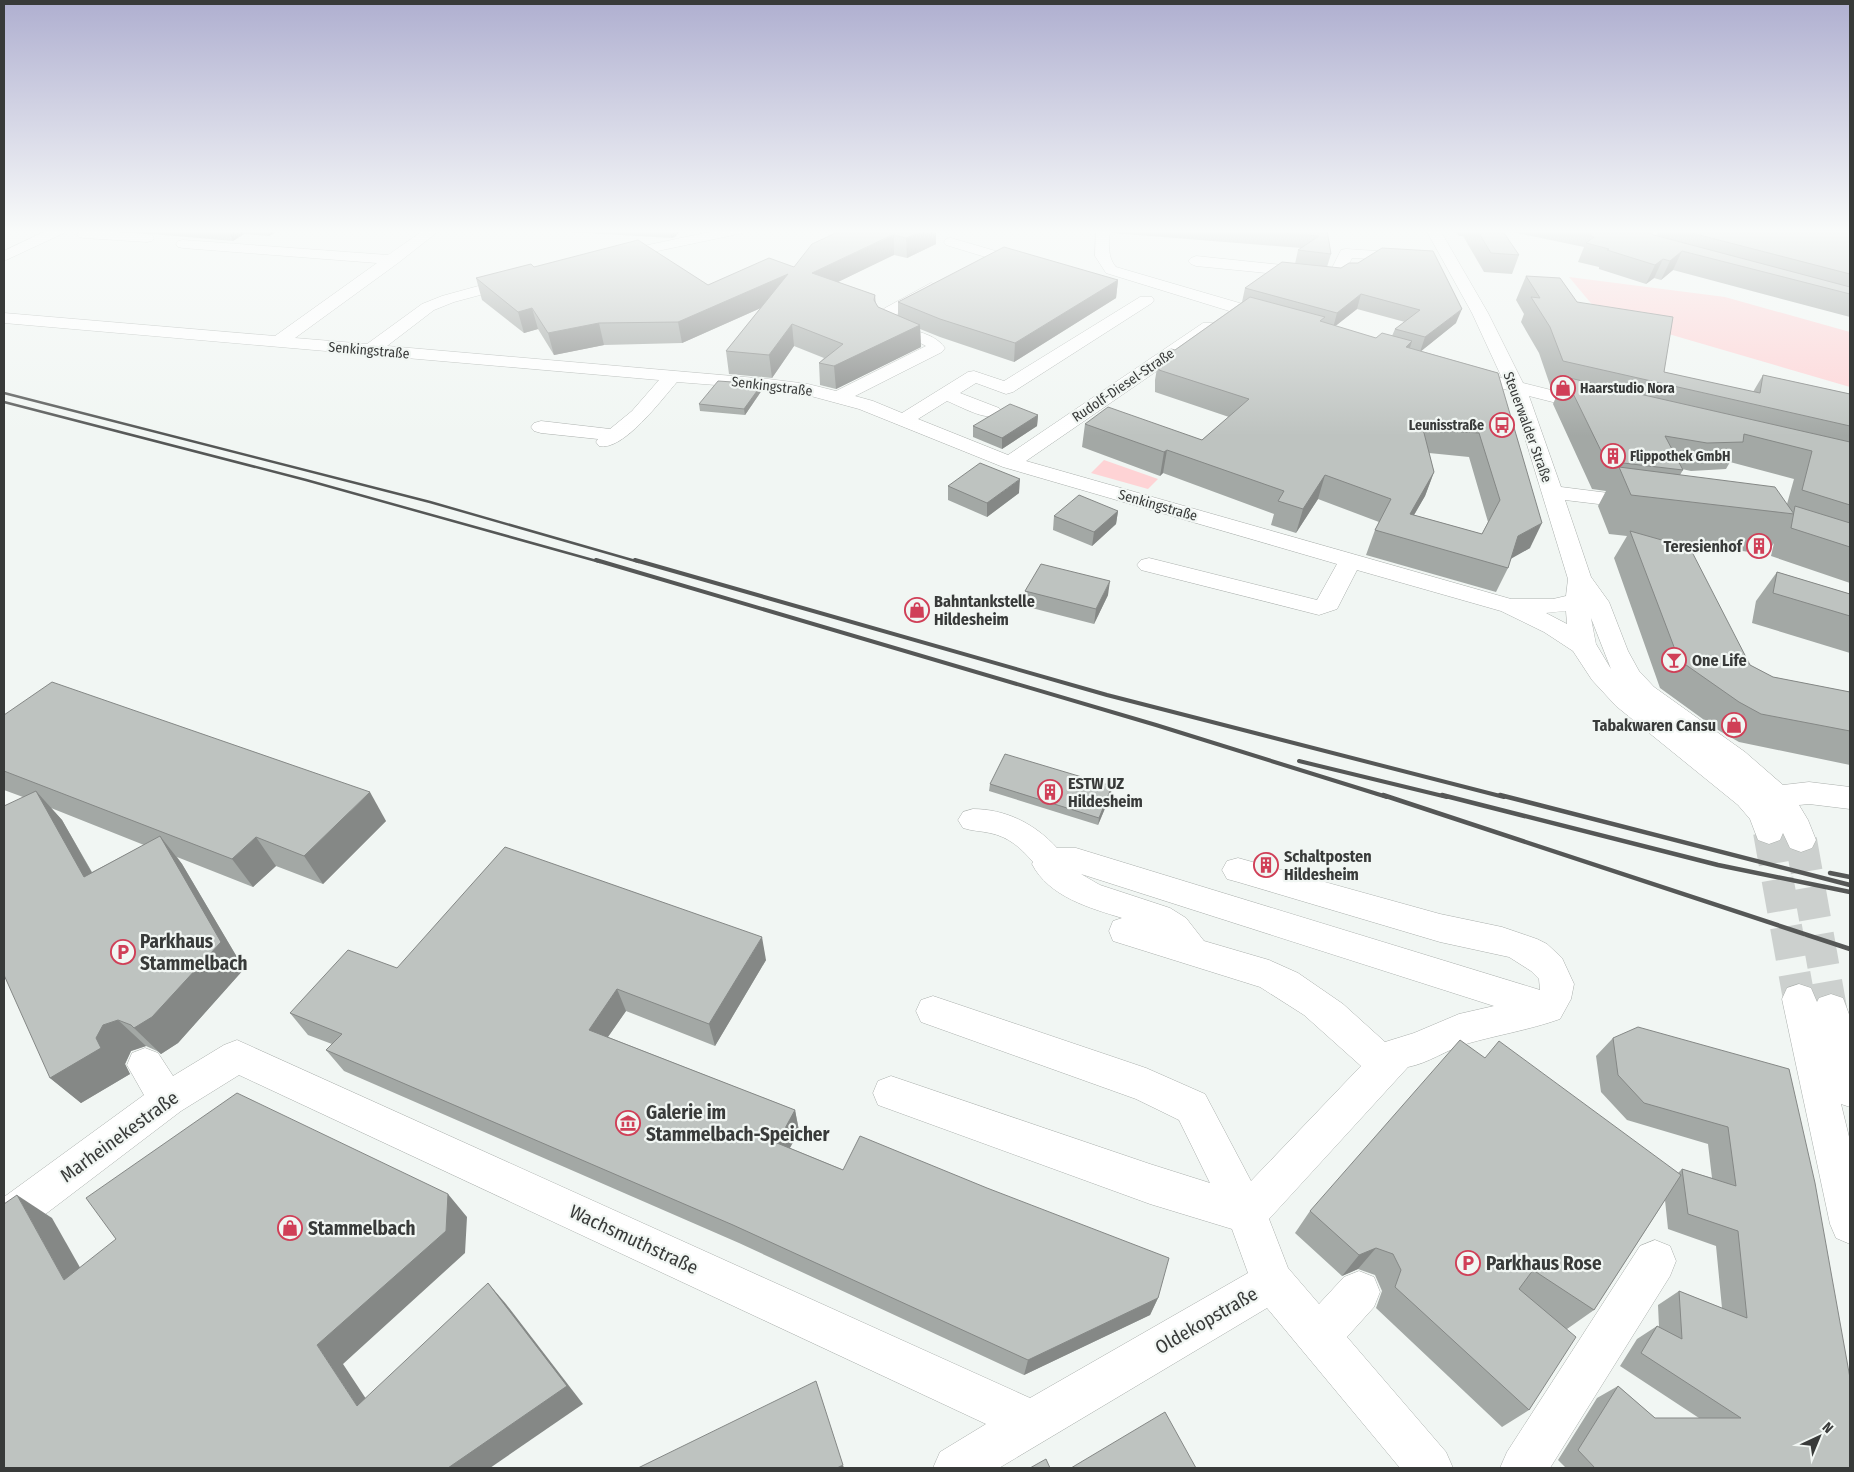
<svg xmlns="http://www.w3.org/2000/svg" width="1854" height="1472" viewBox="0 0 1854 1472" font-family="'Fira Sans Condensed',sans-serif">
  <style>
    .green { fill: #fed3d5 }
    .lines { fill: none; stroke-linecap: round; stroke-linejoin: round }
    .minor-tunnel { stroke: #ccd0ce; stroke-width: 32; stroke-dasharray: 32 16; stroke-linecap: butt }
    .minor-casing { stroke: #abb0ad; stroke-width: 1 }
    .major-casing { stroke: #abb0ad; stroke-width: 1 }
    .minor { fill: #fff; fill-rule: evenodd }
    .major { fill: #fff; fill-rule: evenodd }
    .rail-far2 { stroke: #555756; stroke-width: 2.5 }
    .rail-far1 { stroke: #555756; stroke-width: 4 }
    .rail { stroke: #555756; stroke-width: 4.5 }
    .wall { fill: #a3a8a5; fill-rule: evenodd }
    .shaded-wall { fill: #858886 }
    .building { fill: #bec3c0; stroke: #858886; fill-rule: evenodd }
    .labels { text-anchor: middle; stroke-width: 4.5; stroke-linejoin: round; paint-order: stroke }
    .far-street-label { font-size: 14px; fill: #383a39; stroke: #f1f6f3 }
    .far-poi-label { font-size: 14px; font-weight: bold; fill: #383a39; stroke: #f1f6f3; text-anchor: start }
    .poi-label { font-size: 16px; font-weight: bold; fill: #383a39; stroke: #f1f6f3; text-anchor: start }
    .near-poi-label { font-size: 19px; font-weight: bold; fill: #383a39; stroke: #f1f6f3; text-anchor: start }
    .near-street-label { font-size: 19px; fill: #383a39; stroke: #f1f6f3 }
  </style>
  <rect width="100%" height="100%" fill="#f1f6f3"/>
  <g class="green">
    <path d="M1569,277L1725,297L1850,332V387L1600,314Z"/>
    <path d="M1104,460L1158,479L1148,489L1091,473Z"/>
  </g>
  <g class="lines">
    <g class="minor-tunnel">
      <path d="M1769,832L1799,999"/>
      <path d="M1801,840L1831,1009"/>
    </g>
    <defs>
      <g id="minor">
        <path d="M82,230L147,234L152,235L154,238L152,241L147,242L84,238L79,237L77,234Z"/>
        <path d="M424,230H440L398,263L295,338L367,344L422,304L442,296L515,276L521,278L523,281L521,284L454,302L434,310L387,346L768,379L808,384L836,391L926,346C910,336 887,337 876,321L880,312L885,308L931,283L937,285L939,288L937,291L897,314L893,320C909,333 932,330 945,348L942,352L855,396L873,401L902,413L968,372L974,371L1004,381L1140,297H1152L1154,300L1152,303L1013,392L1006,394L976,383L960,393L999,408L1002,412L999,416C983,420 962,407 947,401L918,419L1008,455L1203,323H1215L1217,327L1215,331L1026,461L1511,599H1553L1566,596L1568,579L1514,402L1508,390L1460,378L1457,374L1460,370L1466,369L1502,378L1472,313L1426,230H1440L1488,313L1523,383L1599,402L1601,406L1599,410L1592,412L1529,396L1561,487L1640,497L1648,498L1651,503L1648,508L1640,509L1565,500L1591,577L1609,602L1628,651L1639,671L1654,687L1745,752L1783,785L1809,782L1850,787V809L1809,804L1799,805L1808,820L1816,840L1812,848L1801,852L1790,848L1783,833L1780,840L1769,844L1758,840L1750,819L1738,805L1616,706L1592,680L1573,651L1544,632L1501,611L1357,570L1337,609L1319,615L1141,570L1137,565L1141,560L1149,558L1317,600L1337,564L1003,467L859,409L807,395L768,389L677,382C662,399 623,452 599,446L596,442L598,439L541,433L534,431L531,427L534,423L541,421L610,429L632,411L659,380L4,323V313L275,336L377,263L183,248L178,247L176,244L178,241L183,240L388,255ZM1566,611L1567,624L1546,613ZM1591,618L1611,669L1596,644Z"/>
        <path d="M719,230H745L743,233L738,234L615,260L610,259L608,256L610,253L615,252Z"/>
        <path d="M1096,230H1110C1109,243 1107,257 1116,267L1277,314L1279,318L1277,322H1265L1106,273L1095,256Z"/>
        <path d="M951,238L1030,261L1033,264L1030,267L1025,269L946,245L944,242L946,239Z"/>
        <path d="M1346,249L1408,253L1413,254L1415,257L1413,260L1408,261L1352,258L1342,278L1337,280L1196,266L1191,264L1188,261L1191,258L1196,256L1331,270L1341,250Z"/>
        <path d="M973,809C1006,809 1035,824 1057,848H1076L1540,990L1539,979L1531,971L1509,957L1440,942L1238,882L1227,879L1222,870L1227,861L1238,858L1440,914L1502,927L1537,939L1547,944L1562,958L1574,984L1571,999L1560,1019C1529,1030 1497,1035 1466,1044C1446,1050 1429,1063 1408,1067L1269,1219L1288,1268L1319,1304L1344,1277L1359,1271L1374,1277L1380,1292L1374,1307L1347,1337L1446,1452L1453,1468H1400L1267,1308L999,1468H933L940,1452L986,1424L239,1075L181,1111L18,1235L4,1241V1197L144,1095L127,1065L132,1053L145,1048L158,1053L173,1076L224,1045L237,1040L1030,1398L1248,1273L1232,1229L1150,1204L878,1105L873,1093L878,1081L891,1076L1150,1164L1210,1183L1179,1120L1136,1099L921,1022L916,1011L921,1000L933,996L1146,1068L1205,1094L1251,1181L1361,1066L1304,1015L1260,987L1113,941L1109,931L1113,921L1122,918C1090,908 1049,897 1032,864L1033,862C1021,848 1009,837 990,833C981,831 972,831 963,828L958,820L963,812ZM1081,874L1494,1006L1459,1014L1414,1033L1385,1042L1343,1004L1298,973L1269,960L1204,941L1186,918L1170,908L1100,885Z"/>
        <path d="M1799,984L1811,988L1817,1002L1819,998L1831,994L1843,998L1850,1017V1107L1841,1104L1850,1141V1244L1836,1238L1830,1224L1782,999L1787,988Z"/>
        <path d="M1655,1240L1670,1246L1676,1261L1670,1276L1550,1468H1500L1507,1452L1640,1246Z"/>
      </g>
      <path id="major" d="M48,230H66L64,233L4,261V251Z"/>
    </defs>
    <use href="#minor" class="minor-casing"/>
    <use href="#major" class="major-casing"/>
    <use href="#minor" class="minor"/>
    <use href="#major" class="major"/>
    <g class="rail-far2">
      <path d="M4,393L430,502L639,562"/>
      <path d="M4,402L306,480L600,562"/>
    </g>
    <g class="rail-far1">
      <path d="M596,560L1156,725L1387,797"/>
      <path d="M635,560L1107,695L1504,797"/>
      <path d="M1299,761L1447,797"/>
    </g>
    <g class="rail">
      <path d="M1383,795L1850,949"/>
      <path d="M1442,795L1718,865L1850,892"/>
      <path d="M1500,795L1850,885"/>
      <path d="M1830,873L1850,877"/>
    </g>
  </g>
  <g class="wall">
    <path d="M105,230H279L269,236L244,234L233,241Z"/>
    <path d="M535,230H681L675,237L671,238Z"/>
    <path d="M839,230H939L936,232V244L907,258L894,255L890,256L838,282L875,295L876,304L878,307L898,316V302L1118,280L1116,298L1014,362L940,337L920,329L921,347L836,389L820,385L819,363L824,358L794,346L772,378L729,374L726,351L761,308L682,343L604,345L554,355L538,329L524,333L482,300L476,278L534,267L708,285L794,267L839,232Z"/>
    <path d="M1111,230H1327L1331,254L1327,267L1456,323L1421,351L1498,373L1530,548L1511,558L1508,568L1496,592L1366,555L1375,530L1379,522L1318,499L1296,533L1271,525L1274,514L1163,473L1160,476L1082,447L1085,424L1202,440L1229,417L1155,392V380L1159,357L1175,350L1242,302L1245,288L1295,264L1298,250L1301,248L1112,233ZM1357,309L1405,322L1395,329L1392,336L1376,338L1335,326ZM1429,453L1469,457L1488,522L1482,534L1414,515L1425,496L1434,472Z"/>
    <path d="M1455,230H1645L1656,236L1658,230H1850V317L1673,270L1661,280L1654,278L1646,284L1599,269V267L1578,262L1584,247L1502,230L1519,255L1512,274L1484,272L1463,236H1459Z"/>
    <path d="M1526,276L1577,302L1664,372L1753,392L1763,375L1850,394V583L1771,556L1774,543L1767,554L1667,542L1750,665L1773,677L1850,692V765L1739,742L1718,730L1660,688L1614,558L1627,536L1609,534L1598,506L1606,491L1592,489L1553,404L1559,390L1551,388L1539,353L1521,322L1524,314L1516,300ZM1730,462L1794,479L1787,504L1680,475L1683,470L1682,469L1691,471L1726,469Z"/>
    <path d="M762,384V390L745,415L700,411L699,404Z"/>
    <path d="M1038,415L1037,426L1002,449L973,437V426Z"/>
    <path d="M948,486L1019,493L987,517L948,500Z"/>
    <path d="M1118,511L1116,524L1092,546L1053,530L1054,516Z"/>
    <path d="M1777,572L1850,594V653L1752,623L1756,601Z"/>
    <path d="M1025,591L1108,595L1094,624L1024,606Z"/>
    <path d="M4,715L386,821L323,884L276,866L253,887L177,857L182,864L244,969L178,1043L161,1054L157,1051L146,1046L131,1051L125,1064L130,1074L81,1103L50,1078L23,797L4,790ZM51,808L144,845L92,872L62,820Z"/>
    <path d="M990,784L1111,794L1098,825L989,791Z"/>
    <path d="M766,960L715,1046L626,1011L608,1037L795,1110L799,1131L790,1148L1158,1298L1150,1315L1024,1375L739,1243L344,1071L326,1050L332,1044L308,1035L290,1013L397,968Z"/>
    <path d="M1613,1038L1789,1069L1850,1468H1566L1558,1460L1597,1398L1618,1386L1655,1418H1699L1620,1366L1637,1339L1657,1326L1659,1327L1658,1305L1679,1291L1722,1308L1716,1246L1668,1229L1665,1200L1594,1310L1567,1329L1529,1410L1502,1427L1376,1308L1382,1291L1375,1275L1358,1269L1342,1276L1295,1233L1310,1211L1485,1058L1678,1173L1682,1169L1712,1178L1708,1144L1627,1120L1601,1092L1596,1056Z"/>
  </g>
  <g class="shaded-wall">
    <path d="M228,230H242L244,234L233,241Z"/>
    <path d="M266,230H279L269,236Z"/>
    <path d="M669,230H681L675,237L671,238Z"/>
    <path d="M924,230H939L936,232V244L907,258L906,238Z"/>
    <path d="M894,235V255L813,294L812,273Z"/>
    <path d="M1682,251L1673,270L1661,280L1670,261Z"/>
    <path d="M1663,259L1654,278L1646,284L1655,265Z"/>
    <path d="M788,274L790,295L682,343L678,322Z"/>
    <path d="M1118,280L1116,298L1014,362L1015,343Z"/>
    <path d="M1361,294L1357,309L1333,328L1337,313Z"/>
    <path d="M532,308L538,329L524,333L518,312Z"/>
    <path d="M1462,309L1456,323L1420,352L1425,337Z"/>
    <path d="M599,323L604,345L554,355L548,333Z"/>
    <path d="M792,324L794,346L772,378L769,355Z"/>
    <path d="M920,325L921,347L836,389L834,366Z"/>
    <path d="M1412,341L1405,363L1406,347Z"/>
    <path d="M762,384V390L745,415L744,409Z"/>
    <path d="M1038,415L1037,426L1002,449V438Z"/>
    <path d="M1167,450L1163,473L1160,476L1164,452Z"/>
    <path d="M1434,472L1425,496L1400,539L1410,514Z"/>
    <path d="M1325,475L1318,499L1296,533L1303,509Z"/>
    <path d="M1020,479L1019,493L987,517V503Z"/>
    <path d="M1118,511L1116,524L1092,546L1094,532Z"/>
    <path d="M1542,523L1530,548L1507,561L1518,536Z"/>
    <path d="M1110,581L1108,595L1094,624L1096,609Z"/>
    <path d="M1112,786L1111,794L1098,825L1099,818Z"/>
    <path d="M36,791L62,820L110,905L84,877Z"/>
    <path d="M370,792L386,821L323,884L304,856Z"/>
    <path d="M160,836L182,864L244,969L178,1043L161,1054L134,1028Z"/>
    <path d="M256,837L276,866L253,887L232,859Z"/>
    <path d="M762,937L766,960L715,1046L709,1024Z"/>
    <path d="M617,989L626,1011L598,1051L589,1030Z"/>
    <path d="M118,1020L146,1046L131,1051L125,1064L130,1074L81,1103L50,1078L103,1025Z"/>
    <path d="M795,1110L799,1131L782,1162L777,1143Z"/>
    <path d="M448,1194L467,1217L465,1253L343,1364L382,1423L357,1406L317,1345Z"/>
    <path d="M17,1195L52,1218L99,1301L64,1280Z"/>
    <path d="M1376,1248L1358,1269L1342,1276L1359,1255Z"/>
    <path d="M488,1283L506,1304L583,1404L490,1468H448Z"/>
    <path d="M1158,1298L1150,1315L1024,1375L1028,1360Z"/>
    <path d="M843,1465L844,1468H837Z"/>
  </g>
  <g class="building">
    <path d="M840,230H925L906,238L894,235L890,236L812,273L875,295L874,300L878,307L920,325L834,366L819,363L843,344L792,324L769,355L726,351L788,274L678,322L599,323L548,333L532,308L518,312L476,278L531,264L534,267L638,240L708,285L769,258L794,267L812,244L842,230Z"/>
    <path d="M1243,230H1327L1331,254L1298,250L1319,236Z"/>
    <path d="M1477,230H1502L1519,255L1491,253Z"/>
    <path d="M1596,230H1645L1654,235L1850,287V294L1682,251L1670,261L1663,259L1655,265L1607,250L1609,249L1586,243L1594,237L1589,235L1597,230Z"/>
    <path d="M1680,230H1850V274Z"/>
    <path d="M1004,247L1118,280L1015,343L940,319L898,302Z"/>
    <path d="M1382,248L1433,251L1462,309L1425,337L1395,329L1420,310L1361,294L1337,313L1245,288L1282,262L1341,268L1349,263H1358Z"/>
    <path d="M1526,276L1560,278L1577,302L1673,317L1664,372L1760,393L1763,375L1850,394V426L1563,361L1550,327L1531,297L1540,298Z"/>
    <path d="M1250,297L1325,317L1320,321L1376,338L1382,333L1412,341L1406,347L1498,373L1542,523L1518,536L1508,568L1375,530L1391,499L1325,475L1303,509L1278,501L1284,491L1167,450L1164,452L1085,424L1108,407L1202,440L1249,399L1159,370V357L1171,349L1175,350ZM1423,429L1479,433L1500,500L1482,534L1410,514L1434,472Z"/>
    <path d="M1565,377L1850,442V505L1802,490L1812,451L1744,434L1743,442L1707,443L1665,436L1683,470L1606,461Z"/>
    <path d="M718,381L762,384L744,409L699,404Z"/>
    <path d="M1010,404L1038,415L1002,438L973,426Z"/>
    <path d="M980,463L1020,479L987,503L948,486Z"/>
    <path d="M1619,467L1775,487L1794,514L1631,495Z"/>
    <path d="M1079,495L1118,511L1094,532L1054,516Z"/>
    <path d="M1795,506L1850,523V547L1791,528Z"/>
    <path d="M1630,531L1690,548L1750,665L1773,677L1850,692V731L1761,714L1739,702L1679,660Z"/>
    <path d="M1041,564L1110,581L1096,609L1025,591Z"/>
    <path d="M1777,572L1850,594V616L1773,593Z"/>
    <path d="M52,682L370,792L304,856L256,837L232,859L4,771V715Z"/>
    <path d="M1005,754L1112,786L1099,818L990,784Z"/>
    <path d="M36,791L84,877L160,836L221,942L152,1017L134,1028L131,1025L118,1020L103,1025L96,1038L101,1048L50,1078L4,975V806Z"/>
    <path d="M505,847L762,937L709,1024L617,989L589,1030L795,1110L777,1143L843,1170L860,1136L987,1188L1169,1258L1158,1298L1028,1360L733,1225L326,1050L342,1034L290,1013L348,950L397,968Z"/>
    <path d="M1638,1027L1789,1069L1815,1183L1850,1378V1468H1595L1578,1450L1618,1386L1655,1418H1741L1641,1353L1657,1326L1682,1339L1679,1291L1747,1318L1738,1231L1688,1214L1682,1169L1736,1186L1728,1127L1644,1103L1618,1075L1613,1038Z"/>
    <path d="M1460,1040L1485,1058L1499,1041L1681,1175L1594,1310L1533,1270L1519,1289L1576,1337L1529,1410L1395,1287L1401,1270L1393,1254L1376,1248L1359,1255L1310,1211Z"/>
    <path d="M237,1093L448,1194L446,1231L317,1345L357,1406L488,1283L567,1386L448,1468H4V1204L17,1195L64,1280L116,1239L86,1198Z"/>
    <path d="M816,1381L843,1465L837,1468H638Z"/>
    <path d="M1165,1412L1196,1468H1071Z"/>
    <path d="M1046,1459L1050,1468H1030Z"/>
  </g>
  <linearGradient id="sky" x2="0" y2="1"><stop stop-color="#afafd0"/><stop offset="0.53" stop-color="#f9fbfa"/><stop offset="1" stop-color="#f9fbfa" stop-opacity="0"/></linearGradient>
  <rect width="1854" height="436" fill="url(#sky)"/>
  <defs>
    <symbol id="shop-ring" viewBox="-11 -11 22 22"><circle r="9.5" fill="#f1f6f3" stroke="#d03f57" stroke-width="1.5"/><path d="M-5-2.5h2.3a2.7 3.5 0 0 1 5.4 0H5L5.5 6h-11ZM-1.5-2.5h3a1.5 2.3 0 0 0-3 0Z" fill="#d03f57"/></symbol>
    <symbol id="bus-ring" viewBox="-11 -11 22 22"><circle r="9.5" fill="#f1f6f3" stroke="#d03f57" stroke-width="1.5"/><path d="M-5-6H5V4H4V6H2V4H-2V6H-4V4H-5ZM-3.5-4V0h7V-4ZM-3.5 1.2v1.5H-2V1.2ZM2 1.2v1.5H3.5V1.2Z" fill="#d03f57"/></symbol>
    <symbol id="building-ring" viewBox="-11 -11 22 22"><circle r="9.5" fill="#f1f6f3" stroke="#d03f57" stroke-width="1.5"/><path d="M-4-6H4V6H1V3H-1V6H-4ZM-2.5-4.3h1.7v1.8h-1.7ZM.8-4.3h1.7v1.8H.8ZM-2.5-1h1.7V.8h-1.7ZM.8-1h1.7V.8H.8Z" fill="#d03f57"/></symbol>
    <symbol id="bar-ring" viewBox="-11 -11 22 22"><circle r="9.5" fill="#f1f6f3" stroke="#d03f57" stroke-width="1.5"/><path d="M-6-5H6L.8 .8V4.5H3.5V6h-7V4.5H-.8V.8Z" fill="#d03f57"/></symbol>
    <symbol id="parking-ring" viewBox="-11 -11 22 22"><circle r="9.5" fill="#f1f6f3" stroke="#d03f57" stroke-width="1.5"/><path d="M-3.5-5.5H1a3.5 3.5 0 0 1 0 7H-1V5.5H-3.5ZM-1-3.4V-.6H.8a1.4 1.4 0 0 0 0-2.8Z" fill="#d03f57"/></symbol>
    <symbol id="museum-ring" viewBox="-11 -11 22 22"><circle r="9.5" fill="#f1f6f3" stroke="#d03f57" stroke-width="1.5"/><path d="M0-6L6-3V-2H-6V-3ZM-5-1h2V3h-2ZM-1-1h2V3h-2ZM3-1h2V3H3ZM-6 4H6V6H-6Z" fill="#d03f57"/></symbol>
  </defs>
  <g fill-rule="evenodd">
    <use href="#shop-ring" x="1549" y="374" width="28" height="28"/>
    <use href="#bus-ring" x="1488" y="411" width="28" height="28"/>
    <use href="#building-ring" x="1599" y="442" width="28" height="28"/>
    <use href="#building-ring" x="1745" y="532" width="28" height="28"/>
    <use href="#shop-ring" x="903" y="596" width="28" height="28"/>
    <use href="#bar-ring" x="1660" y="646" width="28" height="28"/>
    <use href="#shop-ring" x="1720" y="711" width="28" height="28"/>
    <use href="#building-ring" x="1036" y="778" width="28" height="28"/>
    <use href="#building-ring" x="1252" y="851" width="28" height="28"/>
    <use href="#parking-ring" x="109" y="938" width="28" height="28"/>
    <use href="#museum-ring" x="614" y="1109" width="28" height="28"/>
    <use href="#shop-ring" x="276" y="1214" width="28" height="28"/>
    <use href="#parking-ring" x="1454" y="1249" width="28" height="28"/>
  </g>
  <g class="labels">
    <g class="far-street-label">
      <text transform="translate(369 350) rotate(5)" y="5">Senkingstraße</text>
      <text transform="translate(1123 385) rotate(-34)" y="5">Rudolf-Diesel-Straße</text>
      <text transform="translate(772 386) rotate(7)" y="5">Senkingstraße</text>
      <text transform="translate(1528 427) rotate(70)" y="5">Steuerwalder Straße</text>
      <text transform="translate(1158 505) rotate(16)" y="5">Senkingstraße</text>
    </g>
    <g class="far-poi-label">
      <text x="1580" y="393">Haarstudio Nora</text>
      <text x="1484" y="430" text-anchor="end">Leunisstraße</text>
      <text x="1630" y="461">Flippothek GmbH</text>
    </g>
    <g class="poi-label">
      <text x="1742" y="552" text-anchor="end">Teresienhof</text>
      <text x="934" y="607">Bahntankstelle<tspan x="934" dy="18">Hildesheim</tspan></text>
      <text x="1692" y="666">One Life</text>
      <text x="1716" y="731" text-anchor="end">Tabakwaren Cansu</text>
      <text x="1068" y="789">ESTW UZ<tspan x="1068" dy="18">Hildesheim</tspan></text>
      <text x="1284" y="862">Schaltposten<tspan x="1284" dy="18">Hildesheim</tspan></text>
    </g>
    <g class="near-poi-label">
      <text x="140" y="948">Parkhaus<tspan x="140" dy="22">Stammelbach</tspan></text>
      <text x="646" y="1119">Galerie im<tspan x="646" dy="22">Stammelbach-Speicher</tspan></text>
      <text x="308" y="1235">Stammelbach</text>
      <text x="1486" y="1270">Parkhaus Rose</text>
    </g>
    <g class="near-street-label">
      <text transform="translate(119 1136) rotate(-36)" y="7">Marheinekestraße</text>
      <text transform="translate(634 1239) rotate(25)" y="7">Wachsmuthstraße</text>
      <text transform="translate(1206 1320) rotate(-30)" y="7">Oldekopstraße</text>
    </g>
  </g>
  <rect width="1854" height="1472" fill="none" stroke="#383a39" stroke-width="10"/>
  <g transform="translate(1819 1437) rotate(44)" stroke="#f1f6f3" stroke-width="4" paint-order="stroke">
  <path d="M0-4L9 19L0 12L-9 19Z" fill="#383a39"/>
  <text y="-8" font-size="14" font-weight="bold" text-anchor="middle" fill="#383a39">N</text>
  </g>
</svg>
